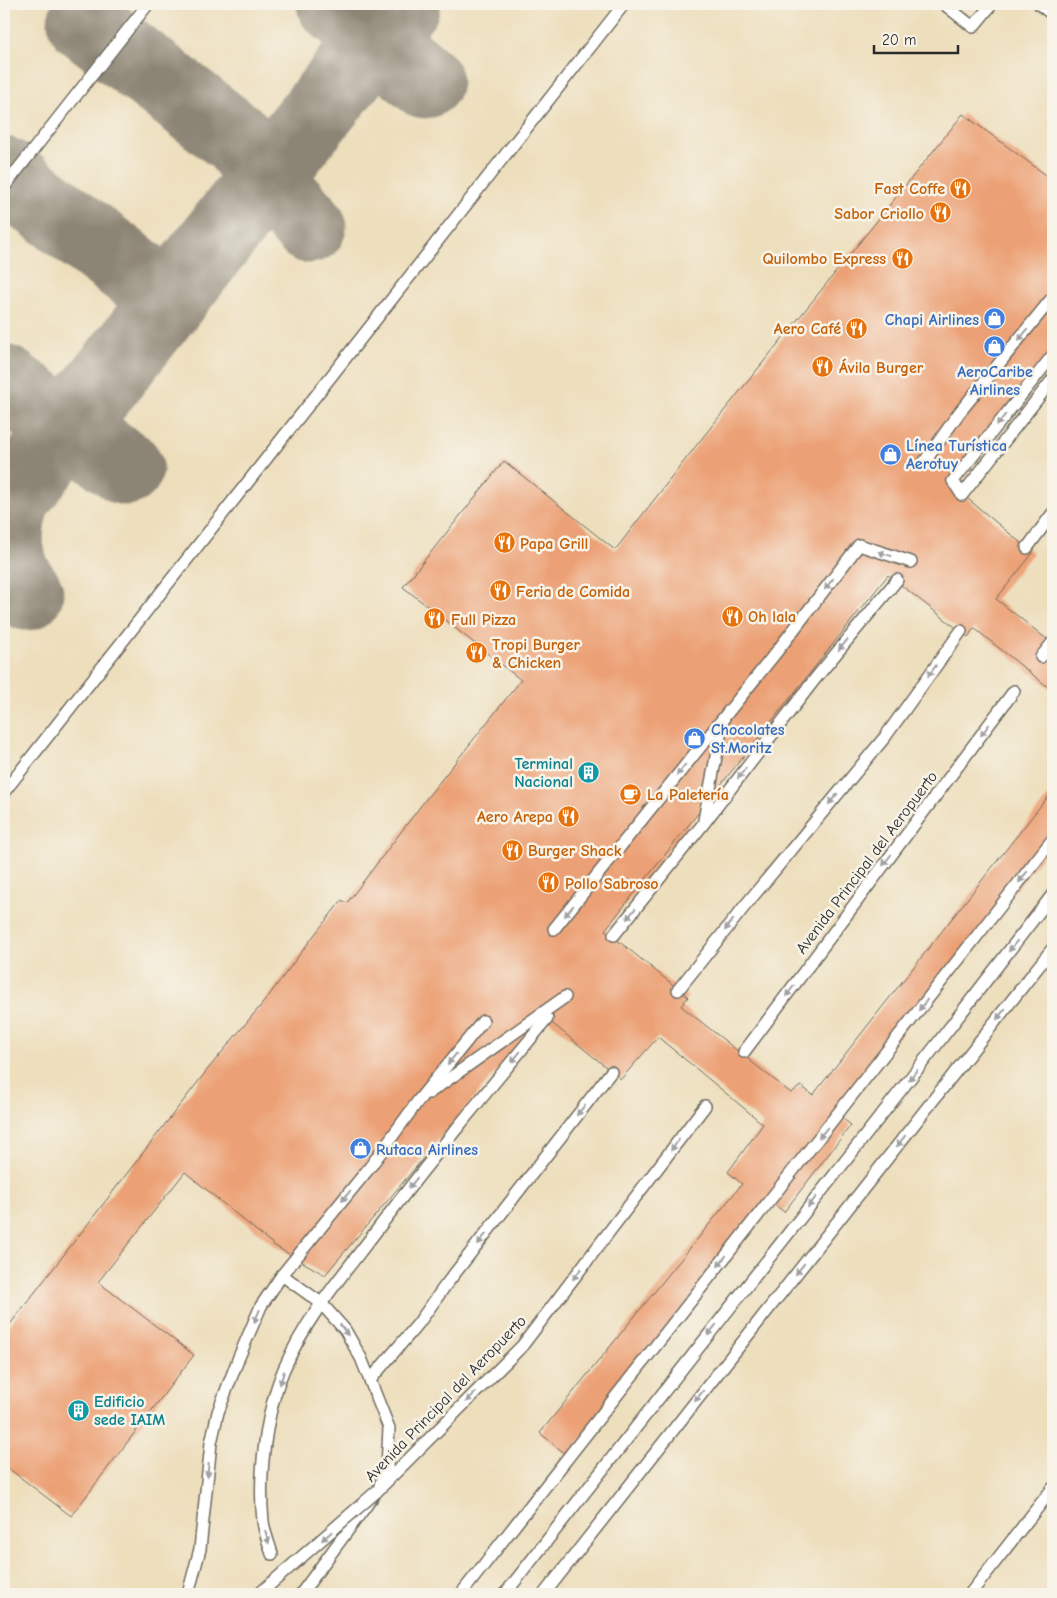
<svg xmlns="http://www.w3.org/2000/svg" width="1057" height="1598" viewBox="0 0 1057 1598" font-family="'Comic Neue',sans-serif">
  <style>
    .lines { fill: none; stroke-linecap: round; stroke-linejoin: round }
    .taxiway { stroke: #8c8474; stroke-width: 75 }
    .building { fill: #eca075 }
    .lane-casing { stroke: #6f6a5e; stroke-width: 14 }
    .lane { stroke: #fff; stroke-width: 11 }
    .lane-bridge-casing { stroke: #6f6a5e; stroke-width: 14; stroke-linecap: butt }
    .lane-bridge { stroke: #fff; stroke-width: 11 }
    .oneway { fill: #a0a0a0 }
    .labels { text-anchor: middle; stroke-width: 5; stroke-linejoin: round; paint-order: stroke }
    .food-label { font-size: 16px; font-weight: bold; fill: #c56008; stroke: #f7f3e8; text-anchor: start }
    .shop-label { font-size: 16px; font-weight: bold; fill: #366cbe; stroke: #f7f3e8; text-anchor: start }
    .culture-label { font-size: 16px; font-weight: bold; fill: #0d838f; stroke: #f7f3e8; text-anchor: end }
    .street-label { font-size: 16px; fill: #2b2b2b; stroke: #f7f3e8 }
  </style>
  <rect width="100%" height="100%" fill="#f7f3e8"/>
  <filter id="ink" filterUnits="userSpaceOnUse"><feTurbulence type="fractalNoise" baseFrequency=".02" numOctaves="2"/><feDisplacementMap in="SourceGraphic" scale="10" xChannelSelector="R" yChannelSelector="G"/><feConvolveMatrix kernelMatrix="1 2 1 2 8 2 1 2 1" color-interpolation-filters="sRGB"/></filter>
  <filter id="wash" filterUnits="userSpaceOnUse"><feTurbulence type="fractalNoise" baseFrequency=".0096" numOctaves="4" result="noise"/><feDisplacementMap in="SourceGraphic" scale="20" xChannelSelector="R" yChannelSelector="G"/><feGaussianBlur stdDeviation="1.12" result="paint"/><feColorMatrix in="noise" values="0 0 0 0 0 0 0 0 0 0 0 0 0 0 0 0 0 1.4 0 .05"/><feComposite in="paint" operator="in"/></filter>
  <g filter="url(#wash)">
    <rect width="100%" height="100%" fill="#eddebc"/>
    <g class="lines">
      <g class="taxiway">
        <path d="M334,4L425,81"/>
        <path d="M85,22L238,140L265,177L309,226"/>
        <path d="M4,174L138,275"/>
        <path d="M4,382L126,468"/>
        <path d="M15,496C2,528 2,566 26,593"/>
        <path d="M4,509L403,4"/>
      </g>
    </g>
    <g id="blocks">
      <path class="building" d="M963,114L1053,180V353L950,484L1033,553L996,599L1053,644V691L974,628L968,637L888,575L605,930L688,997L681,1006L791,1093L801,1086L813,1095L1053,790V843L837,1114L851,1125L784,1212L769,1200L568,1456L540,1433L742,1184L728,1172L763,1124L658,1037L621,1079L543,1016L325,1275L275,1246L185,1172L98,1282L194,1355L71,1516L4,1465V1332L208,1069L267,998L315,934L342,900L347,903L426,799L521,680L403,587L504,461L615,550L703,437Z"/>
    </g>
  </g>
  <g filter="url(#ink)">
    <use href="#blocks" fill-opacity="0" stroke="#6f6a5e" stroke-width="1"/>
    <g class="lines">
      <defs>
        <g id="lane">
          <path d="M944,4L973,27L992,4"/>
          <path d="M1039,4L1053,15"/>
          <path d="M4,187L148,4"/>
          <path d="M1053,355L953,481L962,495L1053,379"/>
          <path d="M923,464L959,413L1053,297"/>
          <path d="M1027,548L1053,513"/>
          <path d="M1041,657L1053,642"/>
          <path d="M4,792L624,4"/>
          <path d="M704,820L723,720"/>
          <path d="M554,929L778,650L859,545L911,562"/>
          <path d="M614,935L704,823L815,679L897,580"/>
          <path d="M678,990L744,907L885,737L961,631"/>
          <path d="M744,1052L1014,691"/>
          <path d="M429,1093L565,997"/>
          <path d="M282,1275L321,1303L345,1330L361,1358L389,1428L387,1468L380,1485"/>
          <path d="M371,1379L418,1324L445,1286L611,1072"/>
          <path d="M272,1554C269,1543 264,1532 263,1521C258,1475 266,1411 284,1369C306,1318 341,1277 374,1234C429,1161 488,1090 547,1019"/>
          <path d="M188,1594L200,1549L211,1443L218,1412L239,1357L261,1306L282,1275L370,1167L418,1101L483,1021"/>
          <path d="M301,1594L376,1492L522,1346L705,1106"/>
          <path d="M461,1594L1053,839"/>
          <path d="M505,1594L934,1048L1053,894"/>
          <path d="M544,1594L1053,948"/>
          <path d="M970,1594L1053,1488"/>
        </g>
      </defs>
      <use href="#lane" class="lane-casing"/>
      <use href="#lane" class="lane"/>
      <defs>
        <path id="lane-bridge" d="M259,1594L376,1492"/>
      </defs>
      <use href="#lane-bridge" class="lane-bridge-casing"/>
      <use href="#lane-bridge" class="lane-bridge"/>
    </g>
    <defs><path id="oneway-solid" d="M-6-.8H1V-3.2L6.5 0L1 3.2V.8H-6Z" transform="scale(1.25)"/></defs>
    <g class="oneway">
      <use href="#oneway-solid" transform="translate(1023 335) rotate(129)"/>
      <use href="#oneway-solid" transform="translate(1001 420) rotate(129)"/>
      <use href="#oneway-solid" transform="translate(885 554) rotate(-162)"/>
      <use href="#oneway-solid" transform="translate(829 584) rotate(128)"/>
      <use href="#oneway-solid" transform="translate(843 645) rotate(130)"/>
      <use href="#oneway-solid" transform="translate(932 671) rotate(126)"/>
      <use href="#oneway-solid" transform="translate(985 730) rotate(127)"/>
      <use href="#oneway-solid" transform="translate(681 770) rotate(129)"/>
      <use href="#oneway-solid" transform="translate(742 773) rotate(128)"/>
      <use href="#oneway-solid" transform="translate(833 799) rotate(130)"/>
      <use href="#oneway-solid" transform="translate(887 860) rotate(127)"/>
      <use href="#oneway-solid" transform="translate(1023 877) rotate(128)"/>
      <use href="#oneway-solid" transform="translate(569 911) rotate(129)"/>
      <use href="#oneway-solid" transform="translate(631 914) rotate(129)"/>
      <use href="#oneway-solid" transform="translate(729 925) rotate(128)"/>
      <use href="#oneway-solid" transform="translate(1013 946) rotate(128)"/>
      <use href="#oneway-solid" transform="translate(790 991) rotate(127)"/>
      <use href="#oneway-solid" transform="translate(923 1005) rotate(128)"/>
      <use href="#oneway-solid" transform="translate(1001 1014) rotate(128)"/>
      <use href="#oneway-solid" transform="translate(516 1057) rotate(129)"/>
      <use href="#oneway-solid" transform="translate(452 1059) rotate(129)"/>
      <use href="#oneway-solid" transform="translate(913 1075) rotate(128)"/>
      <use href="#oneway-solid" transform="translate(581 1110) rotate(128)"/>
      <use href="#oneway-solid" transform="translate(823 1133) rotate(129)"/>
      <use href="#oneway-solid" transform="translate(901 1141) rotate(128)"/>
      <use href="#oneway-solid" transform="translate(675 1145) rotate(127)"/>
      <use href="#oneway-solid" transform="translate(413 1183) rotate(128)"/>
      <use href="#oneway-solid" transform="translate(346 1196) rotate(129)"/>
      <use href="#oneway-solid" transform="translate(812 1202) rotate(128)"/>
      <use href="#oneway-solid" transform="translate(482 1239) rotate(128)"/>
      <use href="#oneway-solid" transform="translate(722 1261) rotate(128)"/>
      <use href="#oneway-solid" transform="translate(800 1269) rotate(128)"/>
      <use href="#oneway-solid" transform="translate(577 1274) rotate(127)"/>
      <use href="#oneway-solid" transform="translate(257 1316) rotate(113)"/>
      <use href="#oneway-solid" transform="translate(344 1330) rotate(54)"/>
      <use href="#oneway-solid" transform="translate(712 1330) rotate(128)"/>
      <use href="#oneway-solid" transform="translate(282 1378) rotate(107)"/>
      <use href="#oneway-solid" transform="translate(699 1396) rotate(128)"/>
      <use href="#oneway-solid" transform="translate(471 1397) rotate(135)"/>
      <use href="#oneway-solid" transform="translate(208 1470) rotate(96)"/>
      <use href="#oneway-solid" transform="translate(327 1536) rotate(139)"/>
      <use href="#oneway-solid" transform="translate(267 1537) rotate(75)"/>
    </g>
  </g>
  <defs>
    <symbol id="restaurant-disc" viewBox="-11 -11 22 22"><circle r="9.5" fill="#e8710a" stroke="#f7f3e8"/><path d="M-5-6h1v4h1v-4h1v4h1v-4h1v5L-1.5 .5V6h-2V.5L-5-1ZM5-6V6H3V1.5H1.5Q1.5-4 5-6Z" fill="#fff"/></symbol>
    <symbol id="shop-disc" viewBox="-11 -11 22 22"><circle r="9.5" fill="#3f7fe0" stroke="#f7f3e8"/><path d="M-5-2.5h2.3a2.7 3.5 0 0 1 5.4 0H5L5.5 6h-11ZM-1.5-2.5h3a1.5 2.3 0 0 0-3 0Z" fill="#fff"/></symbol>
    <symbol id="building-disc" viewBox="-11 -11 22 22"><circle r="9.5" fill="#0f9aa8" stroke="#f7f3e8"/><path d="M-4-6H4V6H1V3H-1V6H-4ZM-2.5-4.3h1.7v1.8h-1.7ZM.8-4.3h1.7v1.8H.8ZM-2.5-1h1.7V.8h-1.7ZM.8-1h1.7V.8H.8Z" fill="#fff"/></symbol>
    <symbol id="cafe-disc" viewBox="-11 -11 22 22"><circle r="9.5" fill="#e8710a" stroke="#f7f3e8"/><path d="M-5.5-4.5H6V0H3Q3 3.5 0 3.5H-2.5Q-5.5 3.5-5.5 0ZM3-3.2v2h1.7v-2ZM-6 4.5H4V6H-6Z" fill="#fff"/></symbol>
  </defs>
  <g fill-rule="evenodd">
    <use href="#restaurant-disc" x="948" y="176" width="25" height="25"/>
    <use href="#restaurant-disc" x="928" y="200" width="25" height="25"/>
    <use href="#restaurant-disc" x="890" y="246" width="25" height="25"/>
    <use href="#shop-disc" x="982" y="306" width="25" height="25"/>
    <use href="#restaurant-disc" x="844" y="316" width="25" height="25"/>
    <use href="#shop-disc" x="982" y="334" width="25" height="25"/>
    <use href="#restaurant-disc" x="810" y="354" width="25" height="25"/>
    <use href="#shop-disc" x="878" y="442" width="25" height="25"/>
    <use href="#restaurant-disc" x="492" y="530" width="25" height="25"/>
    <use href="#restaurant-disc" x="488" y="578" width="25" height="25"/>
    <use href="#restaurant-disc" x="720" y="604" width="25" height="25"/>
    <use href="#restaurant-disc" x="422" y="606" width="25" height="25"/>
    <use href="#restaurant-disc" x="464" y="640" width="25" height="25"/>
    <use href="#shop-disc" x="682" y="726" width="25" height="25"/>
    <use href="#building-disc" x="576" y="760" width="25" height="25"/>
    <use href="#cafe-disc" x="618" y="782" width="25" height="25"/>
    <use href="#restaurant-disc" x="556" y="804" width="25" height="25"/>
    <use href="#restaurant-disc" x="500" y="838" width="25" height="25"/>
    <use href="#restaurant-disc" x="536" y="870" width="25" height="25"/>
    <use href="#shop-disc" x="348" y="1136" width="25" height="25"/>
    <use href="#building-disc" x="66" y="1398" width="25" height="25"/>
  </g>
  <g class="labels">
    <g class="food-label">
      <text x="945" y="194" text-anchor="end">Fast Coffe</text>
      <text x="924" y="219" text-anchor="end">Sabor Criollo</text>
      <text x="886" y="264" text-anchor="end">Quilombo Express</text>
      <text x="841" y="334" text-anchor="end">Aero Café</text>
      <text x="839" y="373">Ávila Burger</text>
      <text x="520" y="549">Papa Grill</text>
      <text x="516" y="597">Feria de Comida</text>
      <text x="748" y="622">Oh lala</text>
      <text x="451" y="625">Full Pizza</text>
      <text x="492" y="650">Tropi Burger<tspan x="492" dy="18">&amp; Chicken</tspan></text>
      <text x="647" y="800">La Paletería</text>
      <text x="553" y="822" text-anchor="end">Aero Arepa</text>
      <text x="528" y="856">Burger Shack</text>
      <text x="565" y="889">Pollo Sabroso</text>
    </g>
    <g class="shop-label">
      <text x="979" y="325" text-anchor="end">Chapi Airlines</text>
      <text x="995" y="377" text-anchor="middle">AeroCaribe<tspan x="995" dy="18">Airlines</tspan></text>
      <text x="906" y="451">Línea Turística<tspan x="906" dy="18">Aerotuy</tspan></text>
      <text x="711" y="735">Chocolates<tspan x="711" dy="18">St.Moritz</tspan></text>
      <text x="376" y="1155">Rutaca Airlines</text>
    </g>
    <g class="culture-label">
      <text x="573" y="769">Terminal<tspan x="573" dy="18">Nacional</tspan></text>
      <text x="94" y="1407" text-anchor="start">Edificio<tspan x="94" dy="18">sede IAIM</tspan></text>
    </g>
    <g class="street-label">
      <text transform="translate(866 862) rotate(-53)" y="6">Avenida Principal del Aeropuerto</text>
      <text transform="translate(445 1398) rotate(-46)" y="6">Avenida Principal del Aeropuerto</text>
    </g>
  </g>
  <rect width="1057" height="1598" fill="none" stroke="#f7f3e8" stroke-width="20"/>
  <path d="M874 45v8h84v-8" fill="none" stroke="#2b2b2b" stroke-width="2.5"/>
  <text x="882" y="45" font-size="15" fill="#2b2b2b" stroke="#f7f3e8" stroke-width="4" paint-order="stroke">20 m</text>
</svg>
